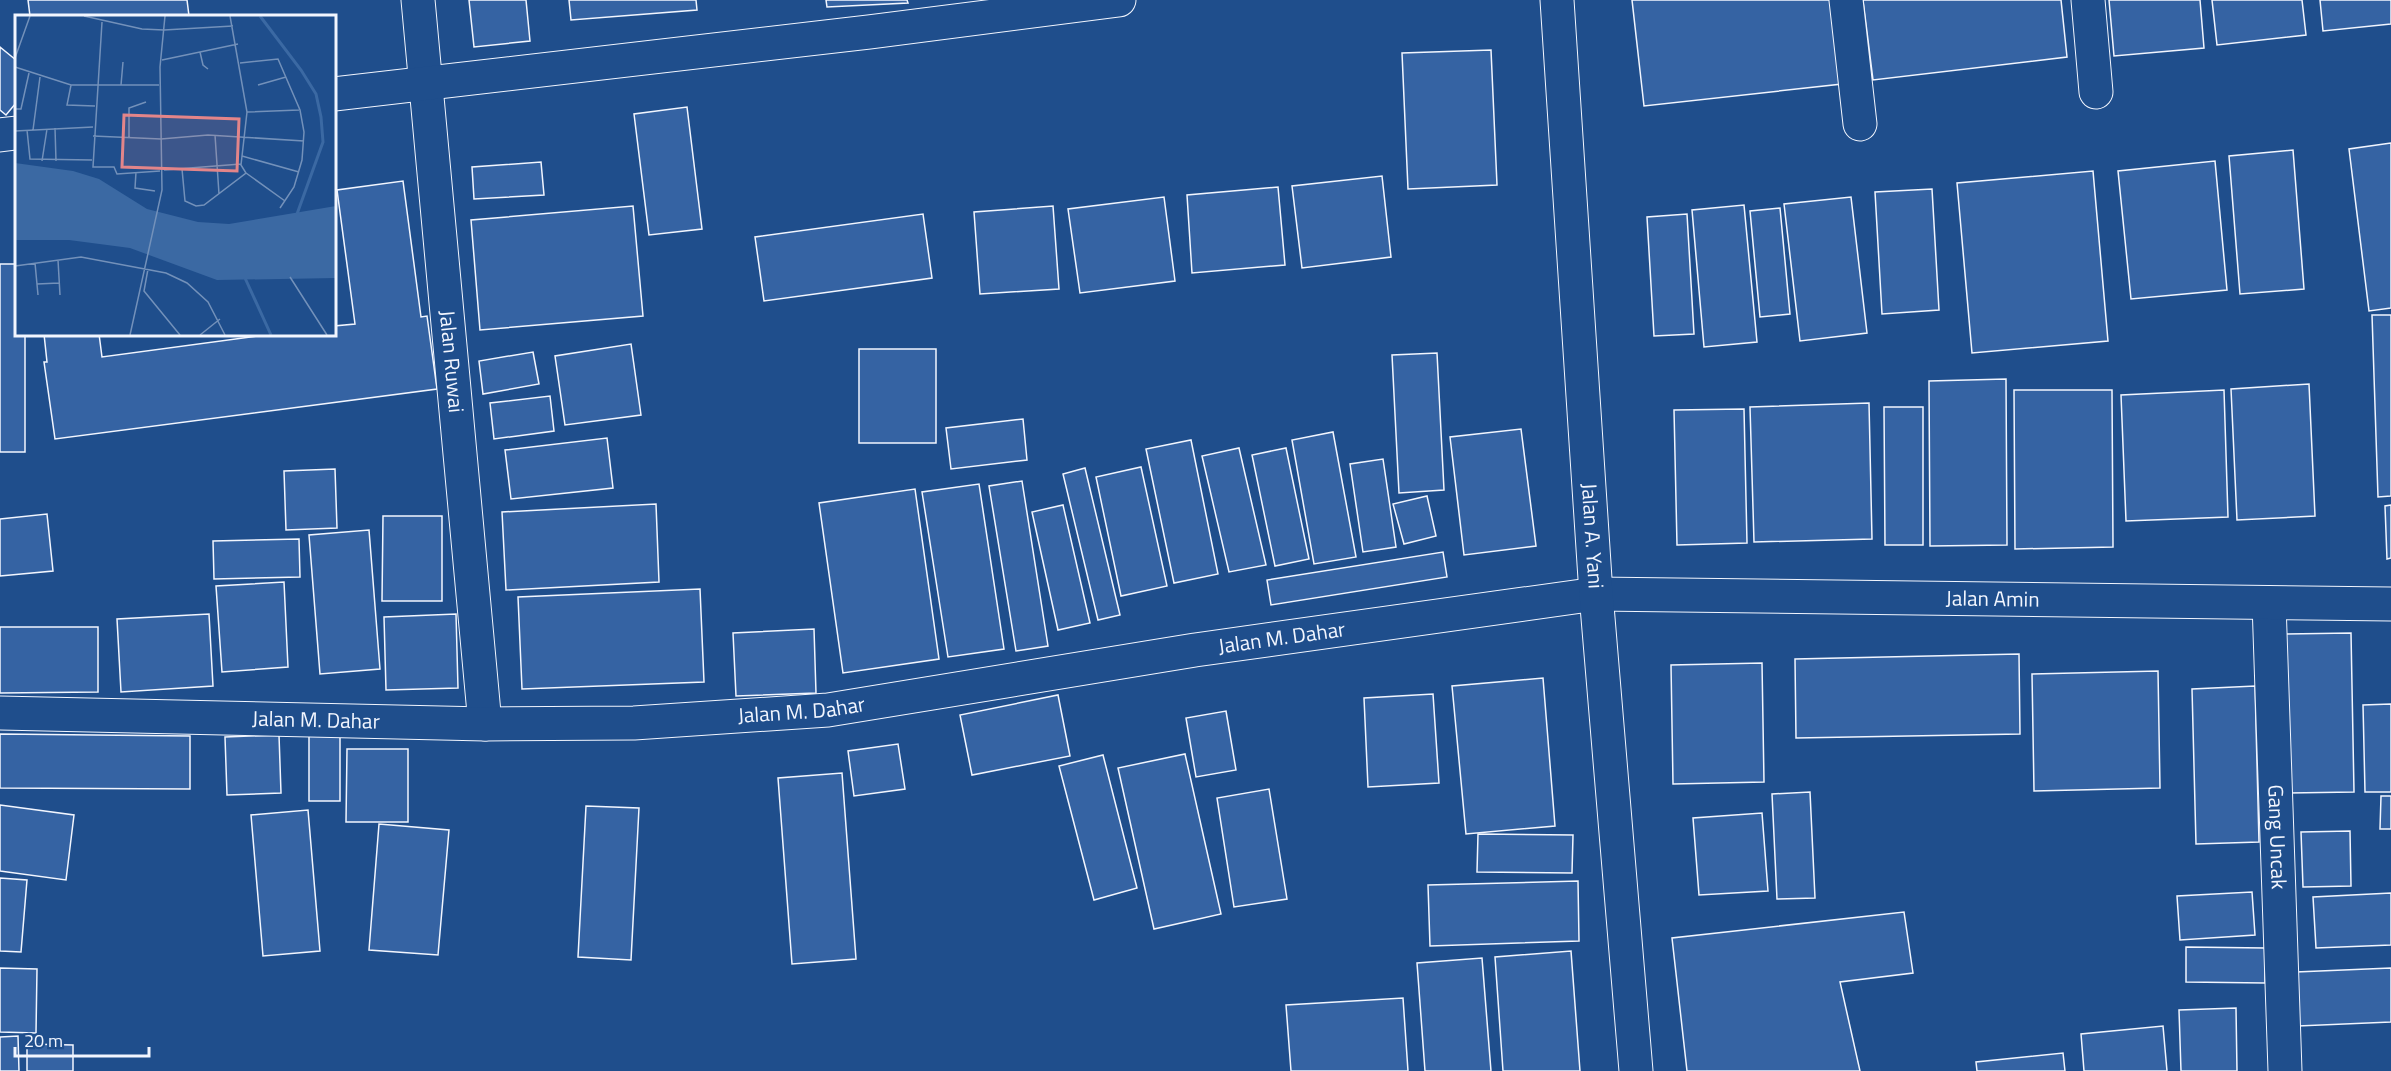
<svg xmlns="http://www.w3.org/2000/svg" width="2391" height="1071" viewBox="0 0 2391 1071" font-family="'Titillium Web',sans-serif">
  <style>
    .building { fill: #3563a3; stroke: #f2f6ff; stroke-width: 1.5 }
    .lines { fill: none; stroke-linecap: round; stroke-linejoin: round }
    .minor-casing { stroke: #f2f6ff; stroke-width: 35 }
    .highway-casing { stroke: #f2f6ff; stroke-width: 35 }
    .minor { stroke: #1f4e8c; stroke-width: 33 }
    .highway { stroke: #1f4e8c; stroke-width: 33 }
    .labels { text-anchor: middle; stroke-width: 4.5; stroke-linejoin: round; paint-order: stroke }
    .street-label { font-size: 21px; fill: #f2f6ff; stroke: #1f4e8c }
    .inset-river { fill: none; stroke: #3b69a3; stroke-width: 3 }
    .inset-road { fill: none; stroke: #7391ba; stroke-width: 1.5 }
    .view { fill: #e38589; fill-opacity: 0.15; stroke: #e38589; stroke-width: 3 }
    .inset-edge { fill: none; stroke: #f2f6ff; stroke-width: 3 }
  </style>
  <rect width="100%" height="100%" fill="#1f4e8c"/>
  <g class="building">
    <path d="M28,0H187L189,16H30Z"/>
    <path d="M469,0H526L530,41L474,47Z"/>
    <path d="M569,0H696L697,10L571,20Z"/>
    <path d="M826,0H907L908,3L827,7Z"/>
    <path d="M1632,0H1833L1842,84L1644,106Z"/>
    <path d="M1863,0H2061L2067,57L1873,80Z"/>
    <path d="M2109,0H2200L2204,48L2114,56Z"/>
    <path d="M2212,0H2302L2306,35L2217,45Z"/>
    <path d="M2320,0H2391V24L2323,31Z"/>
    <path d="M0,47L16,60V103L6,115L0,110Z"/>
    <path d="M1491,50L1497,185L1408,189L1402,53Z"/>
    <path d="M687,107L702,229L649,235L634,114Z"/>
    <path d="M2391,143V308L2369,311L2349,149Z"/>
    <path d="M2293,150L2304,289L2240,294L2229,156Z"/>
    <path d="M2215,161L2227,290L2131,299L2118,171Z"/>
    <path d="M541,162L544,195L474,199L472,167Z"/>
    <path d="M2093,171L2108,341L1972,353L1957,183Z"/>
    <path d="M1382,176L1391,257L1302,268L1292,186Z"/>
    <path d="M403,181L421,317L427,316L437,389L55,439L44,362H47L44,334H99L102,357L272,334H334V326L355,324L337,190Z"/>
    <path d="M1278,187L1285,265L1192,273L1187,195Z"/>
    <path d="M1932,189L1939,310L1882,314L1875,192Z"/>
    <path d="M1164,197L1175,281L1080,293L1068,209Z"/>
    <path d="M1851,197L1867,333L1800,341L1784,204Z"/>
    <path d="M1744,205L1757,342L1704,347L1692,210Z"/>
    <path d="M633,206L643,316L480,330L471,220Z"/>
    <path d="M1053,206L1059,289L980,294L974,212Z"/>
    <path d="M1780,208L1790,314L1760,317L1750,211Z"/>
    <path d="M923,214L932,278L764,301L755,237Z"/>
    <path d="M1687,214L1694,334L1654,336L1647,217Z"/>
    <path d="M0,264H16V334H25V452H0Z"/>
    <path d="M2372,315H2391V496L2378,497Z"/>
    <path d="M631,344L641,415L565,425L555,356Z"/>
    <rect x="859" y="349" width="77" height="94"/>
    <path d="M533,352L539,384L483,394L479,361Z"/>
    <path d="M1437,353L1444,490L1399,493L1392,355Z"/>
    <path d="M2006,379L2007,545L1930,546L1929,381Z"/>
    <path d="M2309,384L2315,516L2237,520L2231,389Z"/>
    <path d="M2014,390H2112L2113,547L2015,549Z"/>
    <path d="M2224,390L2228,517L2126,521L2121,395Z"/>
    <path d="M550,396L554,431L494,439L490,403Z"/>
    <path d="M1869,403L1872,539L1754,542L1750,407Z"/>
    <path d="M1884,407H1923V545H1885Z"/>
    <path d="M1744,409L1747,543L1677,545L1674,410Z"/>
    <path d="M1023,419L1027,460L951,469L946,428Z"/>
    <path d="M1521,429L1536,546L1464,555L1450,437Z"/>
    <path d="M1333,432L1356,557L1314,564L1292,440Z"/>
    <path d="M607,438L613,488L511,499L505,450Z"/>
    <path d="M1191,440L1218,574L1174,583L1146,449Z"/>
    <path d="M1239,448L1266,565L1229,572L1202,456Z"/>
    <path d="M1286,448L1309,559L1275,566L1252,455Z"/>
    <path d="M1383,459L1396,547L1363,552L1350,464Z"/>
    <path d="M1141,467L1167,586L1121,596L1096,477Z"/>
    <path d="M1085,468L1120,615L1098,620L1063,474Z"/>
    <path d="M335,469L337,528L286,530L284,471Z"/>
    <path d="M1022,481L1048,646L1016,651L989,486Z"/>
    <path d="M979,484L1004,649L948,657L922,492Z"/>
    <path d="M915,489L939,659L843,673L819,503Z"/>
    <path d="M1427,496L1436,536L1404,544L1393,504Z"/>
    <path d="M656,504L659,582L506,590L502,512Z"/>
    <path d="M1063,505L1090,623L1058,630L1032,512Z"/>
    <path d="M2391,505V558L2387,559L2385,506Z"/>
    <path d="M47,514L53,571L0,576V519Z"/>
    <path d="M383,516H442V601H382Z"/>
    <path d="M369,530L380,669L320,674L309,535Z"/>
    <path d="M299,539L300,577L214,579L213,541Z"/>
    <path d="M1443,552L1447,577L1271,605L1267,580Z"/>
    <path d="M284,582L288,667L222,672L216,586Z"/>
    <path d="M700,589L704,682L522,689L518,597Z"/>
    <path d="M209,614L213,686L121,692L117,619Z"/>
    <path d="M456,614L458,688L386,690L384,617Z"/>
    <path d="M0,627H98V692L0,693Z"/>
    <path d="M814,629L816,693L736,696L733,633Z"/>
    <path d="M2351,633L2354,792L2289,793L2286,634Z"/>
    <path d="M2019,654L2020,734L1796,738L1795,659Z"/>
    <path d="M1762,663L1764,782L1673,784L1671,665Z"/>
    <path d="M2158,671L2160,788L2034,791L2032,674Z"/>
    <path d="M1543,678L1555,826L1466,834L1452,686Z"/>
    <path d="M2255,686L2259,842L2196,844L2192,689Z"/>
    <path d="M1433,694L1439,783L1368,787L1364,698Z"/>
    <path d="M1058,695L1070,756L972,775L960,715Z"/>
    <path d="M2391,704V792H2365L2363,705Z"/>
    <path d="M1226,711L1236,770L1196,777L1186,718Z"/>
    <path d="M0,734L190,736V789L0,788Z"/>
    <path d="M279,735L281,793L227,795L225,737Z"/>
    <path d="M340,735V801H309V736Z"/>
    <path d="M898,744L905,789L854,796L848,751Z"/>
    <path d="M347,749H408V822H346Z"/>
    <path d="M1185,754L1221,914L1154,929L1118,768Z"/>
    <path d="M1103,755L1137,888L1094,900L1059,766Z"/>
    <path d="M842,773L856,959L792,964L778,778Z"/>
    <path d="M1269,789L1287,899L1234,907L1217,798Z"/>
    <path d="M1810,792L1815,898L1777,899L1772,794Z"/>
    <path d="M2381,796H2391V829H2380Z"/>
    <path d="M0,805L74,815L66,880L0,871Z"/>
    <path d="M586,806L639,808L631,960L578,957Z"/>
    <path d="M308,810L320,951L263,956L251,815Z"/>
    <path d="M1762,813L1768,891L1699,895L1693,818Z"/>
    <path d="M379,824L449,830L438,955L369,950Z"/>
    <path d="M2350,831L2351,886L2303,887L2301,832Z"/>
    <path d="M1478,834L1573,835L1572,873L1477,872Z"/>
    <path d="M0,878L27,880L21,952L0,951Z"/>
    <path d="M1578,881L1579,941L1430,946L1428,885Z"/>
    <path d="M2252,892L2255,935L2180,940L2177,896Z"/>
    <path d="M2391,893V945L2316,948L2313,897Z"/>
    <path d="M1904,912L1913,973L1840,982L1860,1071H1687L1672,938Z"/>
    <path d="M2186,947L2265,948V983L2186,982Z"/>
    <path d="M1571,951L1580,1071H1503L1495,957Z"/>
    <path d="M1482,958L1491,1071H1425L1417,963Z"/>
    <path d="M0,968L37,969L36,1033L0,1032Z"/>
    <path d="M2391,968V1022L2298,1026L2296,972Z"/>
    <path d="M1403,998L1408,1071H1291L1286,1005Z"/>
    <path d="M2236,1008L2237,1071H2181L2179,1010Z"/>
    <path d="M2163,1026L2167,1071H2084L2081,1034Z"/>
    <path d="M18,1036L19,1071H0V1037Z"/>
    <path d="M27,1044L73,1045V1071H27Z"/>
    <path d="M2063,1053L2065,1071H1977L1976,1062Z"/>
  </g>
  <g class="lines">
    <defs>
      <g id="minor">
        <path id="s1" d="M418,0L485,724"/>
        <path d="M1846,0L1860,124"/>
        <path d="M2088,0L2096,92"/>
        <path d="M334,94L869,32L1119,0"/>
        <path d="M0,135L16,133"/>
        <path id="s2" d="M2269,603L2285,1071"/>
        <path id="s3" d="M0,713L485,724L634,723L828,710L1195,650L1596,594L2391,604"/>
      </g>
      <g id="highway">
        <path id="s4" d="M1557,0L1596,594L1636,1071"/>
      </g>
    </defs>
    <use href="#minor" class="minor-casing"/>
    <use href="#highway" class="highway-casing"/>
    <use href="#minor" class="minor"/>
    <use href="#highway" class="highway"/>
  </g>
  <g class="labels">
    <g class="street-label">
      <text dy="7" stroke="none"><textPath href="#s1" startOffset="363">Jalan Ruwai</textPath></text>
      <text dy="7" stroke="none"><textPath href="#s4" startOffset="537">Jalan A. Yani</textPath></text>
      <text dy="7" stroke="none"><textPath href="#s3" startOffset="2002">Jalan Amin</textPath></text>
      <text dy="7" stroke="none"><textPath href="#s3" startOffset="1288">Jalan M. Dahar</textPath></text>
      <text dy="7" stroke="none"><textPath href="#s3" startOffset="802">Jalan M. Dahar</textPath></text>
      <text dy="7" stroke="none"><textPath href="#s3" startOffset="316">Jalan M. Dahar</textPath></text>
      <text dy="7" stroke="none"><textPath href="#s2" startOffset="234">Gang Uncak</textPath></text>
    </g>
  </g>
  <g transform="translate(15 15)">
    <rect width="321" height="321" fill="#1f4e8c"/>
    <path d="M0,148L58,156L84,164L132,194L183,207L214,209L321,191V263L202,265L115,233L54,225H0Z" fill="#3b69a3"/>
    <path class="inset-river" d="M245,1L286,55L301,79L306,102L308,127L282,199M230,263L256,320"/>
    <path class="inset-road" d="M69,1L127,14L149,15M87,7L78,152H99L102,159L145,156M149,15L218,11M185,37L188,50L193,54M0,43L15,1M147,45L223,29M225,48L263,44L285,95L289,117L287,145L279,172L265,193M0,52L56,70H144M56,70L52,90L80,91M106,70L108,47M243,70L271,62M0,94H6L14,58M232,97L284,95M40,113L41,146M12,115L15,144L77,145M18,115L25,62M0,116L78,112M200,120L204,179M78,121L146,124L193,120L289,126M114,123V93L131,87M227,141L284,157M27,146L32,114M167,154L170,186L181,191L189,190L231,158L226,150L232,97L215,1M149,155L226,149M121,157L120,173L140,176M231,158L270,186M43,245L45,280M20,248L23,280M0,251L66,242L151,258L172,268L193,287L210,320M133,254L129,276L165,320M275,262L312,320M22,269L44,268M115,320L147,175L145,52L150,1M185,320L205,304"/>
    <path class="view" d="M109,100L224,104L222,156L107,152Z"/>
    <rect width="321" height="321" class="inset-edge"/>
  </g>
  <path d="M15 1047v9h134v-9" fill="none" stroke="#f2f6ff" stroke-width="3"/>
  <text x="24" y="1047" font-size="18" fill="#f2f6ff" stroke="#1f4e8c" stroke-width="4.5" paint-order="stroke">20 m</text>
</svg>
